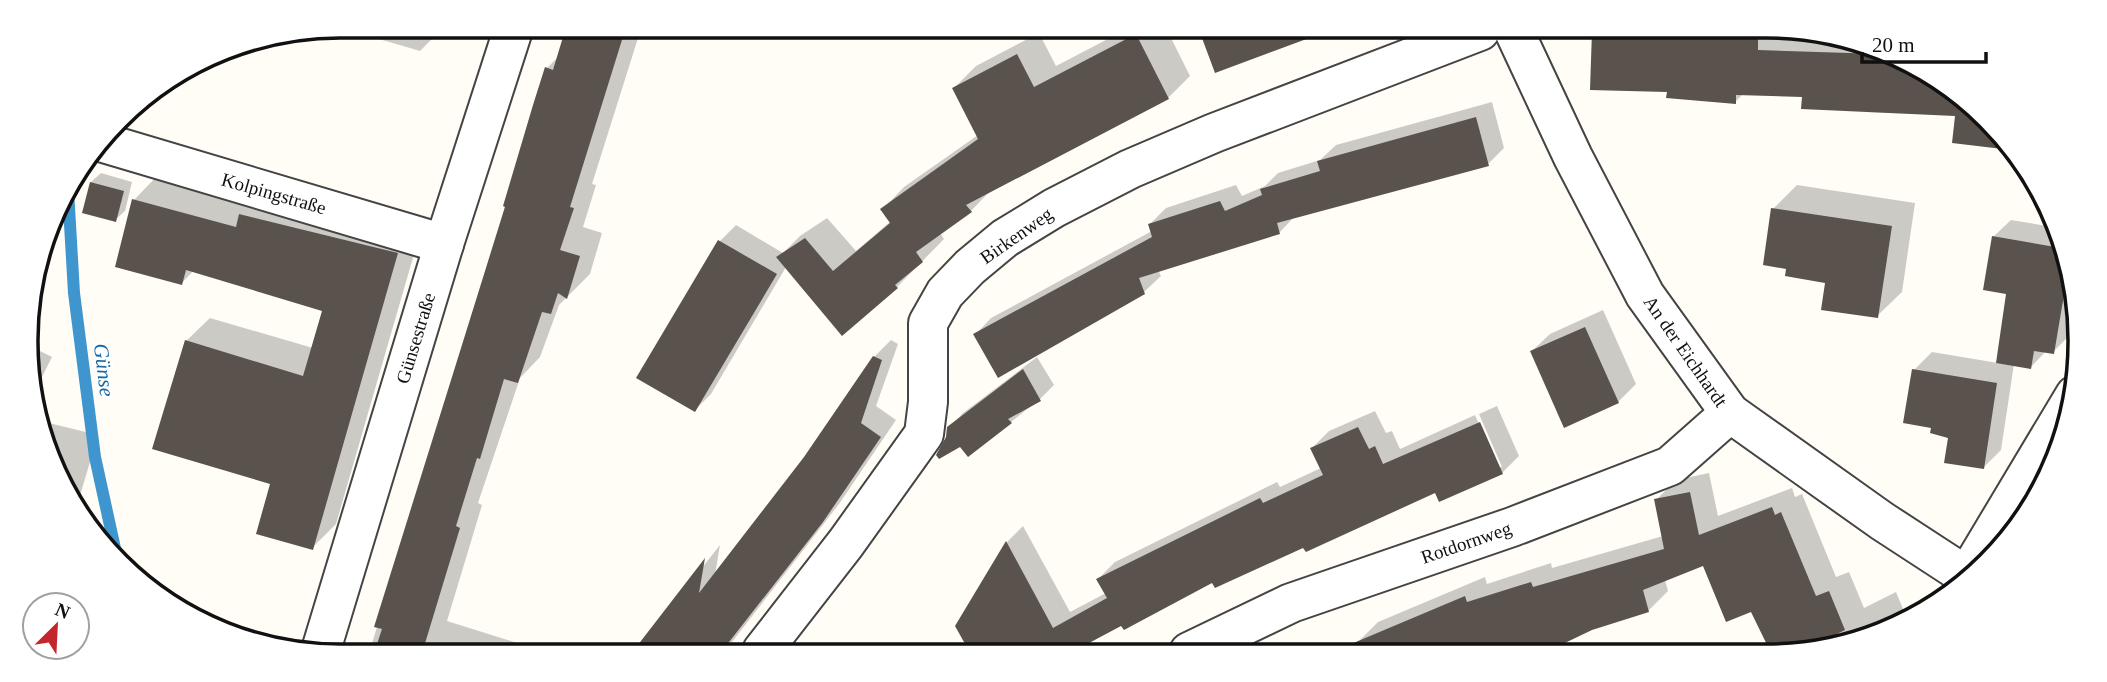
<svg xmlns="http://www.w3.org/2000/svg" width="2107" height="682" font-family="Georgia,serif">
<style>
.shadow{fill:#0003}
.lines{fill:none;stroke-linecap:round;stroke-linejoin:round}
.stream{stroke:#3f96cf;stroke-width:12}
.building{fill:#5a524d}
.minor-casing{stroke:#444;stroke-width:42}
.minor{stroke:#fff;stroke-width:38}
.labels{text-anchor:middle;stroke-width:7;stroke-linejoin:round;paint-order:stroke}
.street-label{font-size:19px;fill:#111;stroke:#fff}
.water-label{font-size:21px;font-style:italic;fill:#1768a6;stroke:#fff}
.rim{fill:none;stroke:#111;stroke-width:3.5}
</style>
<rect width="100%" height="100%" fill="#fffdf5"/>
<g class="shadow">
<path d="M383,26L444,27L420,51L379,39Z"/>
<path d="M568,27L659,28L649,38L639,35L592,184L596,185L583,227L602,233L590,274L559,305L540,357L520,378L478,503L482,505L447,621L527,646L525,650H370L547,68L559,56Z"/>
<path d="M1127,29L1167,30L1190,76L1168,98L992,189L971,211L940,233L944,239L897,287L786,267L711,394L695,410L639,377L720,241L736,225L783,253L800,236L827,218L856,251L891,221L883,209L904,187L978,135L954,88L976,66L1039,33L1056,66Z"/>
<path d="M1594,32L1767,39V36L1664,32L1836,36L1941,80L2010,148L1954,142L1957,114L1866,112V108L1804,95L1744,93L1735,102L1668,91Z"/>
<path d="M1492,102L1504,148L1488,164L1295,216L1280,232L1158,270L1161,276L1144,292L975,335L991,318L1152,231L1150,224L1166,208L1236,185L1242,196L1265,186L1278,173L1320,160L1336,145Z"/>
<path d="M101,173L132,182L125,211L115,220L91,182Z"/>
<path d="M157,176L421,230L336,524L312,548L186,341L210,318L313,348L324,310L194,270L182,283L134,200Z"/>
<path d="M1797,185L1915,203L1902,292L1877,316L1827,282L1788,267L1773,209Z"/>
<path d="M2011,220L2053,227L2075,280V308L2070,335L2053,352L2046,351L2031,367L2014,364L2001,450L1983,468L1950,437L1933,427L1914,370L1932,352L1998,363L2008,292L1993,237Z"/>
<path d="M1603,310L1636,384L1618,402L1532,351L1550,334Z"/>
<path d="M891,340L898,344L876,406L896,420L839,504L725,651L637,650L720,545L715,575L805,459L874,357Z"/>
<path d="M32,347L52,357L35,391Z"/>
<path d="M1037,357L1054,385L1040,399L1011,422L961,445L947,438L949,428L963,413Z"/>
<path d="M1497,406L1519,456L1502,473L1436,491L1213,580L1070,651H970L957,626L1007,542L1023,526L1070,612L1106,593L1098,579L1115,562L1277,482L1280,487L1321,468L1312,448L1329,431L1375,411L1386,433L1392,431L1400,449L1475,415L1498,467H1502L1479,414Z"/>
<path d="M49,423L98,435L76,509L41,431Z"/>
<path d="M1709,473L1718,516L1792,488L1795,497L1802,494L1836,577L1849,572L1864,608L1896,592L1908,621L1826,647L1822,639L1772,653L1752,610L1704,564L1665,580L1668,591L1648,611L1591,628L1567,640L1555,652H1359L1358,642L1378,622L1485,577L1487,584L1551,563L1552,568L1663,536L1656,500L1676,480Z"/>
<path d="M1324,644L1327,652H1312Z"/>
</g>
<g class="lines">
<path class="stream" d="M68,190L74,293L95,457L116,553"/>
</g>
<g class="building">
<path d="M566,27H626L570,207L574,208L560,250L580,256L567,299L558,293L551,314L542,312L518,383L504,379L480,459L477,458L456,526L460,528L423,650H375L382,629L374,627L505,207L503,206L533,105L545,67L553,70Z"/>
<path d="M1199,30H1320V34L1215,73Z"/>
<path d="M1592,31L1758,37V50L1881,54L1941,80L2011,150L1952,143L1955,116L1801,109L1802,97L1736,95V104L1666,98L1667,92L1590,90Z"/>
<path d="M1136,34L1169,99L966,205L972,212L916,252L923,262L895,285L898,288L842,336L776,257L805,238L833,271L890,223L880,209L978,139L952,88L1017,54L1034,87Z"/>
<path d="M1476,117L1489,166L1277,223L1280,234L1139,278L1145,294L998,378L973,334L1152,237L1148,224L1220,201L1225,211L1262,195L1260,189L1320,171L1317,161Z"/>
<path d="M90,182L124,191L116,222L82,213Z"/>
<path d="M132,199L236,227L239,214L398,253L313,550L256,534L270,484L152,449L185,340L303,376L322,311L186,270L182,285L115,267Z"/>
<path d="M1771,208L1892,226L1878,318L1821,310L1825,283L1785,276L1786,269L1763,265Z"/>
<path d="M1992,236L2061,248L2069,265L2054,354L2034,351L2031,369L1996,363L2006,294L1983,290Z"/>
<path d="M718,240L777,274L695,412L636,378Z"/>
<path d="M1585,327L1619,403L1564,428L1530,351Z"/>
<path d="M873,356L882,360L861,423L881,437L823,522L722,651L634,650L705,558L699,593L804,457Z"/>
<path d="M1023,369L1041,401L1008,419L1012,423L968,457L960,447L939,459L936,455L946,437L947,427Z"/>
<path d="M1912,369L1997,383L1984,469L1944,463L1948,438L1930,433L1931,428L1903,423Z"/>
<path d="M1480,422L1503,474L1439,502L1435,493L1306,552L1303,548L1215,588L1212,583L1124,630L1121,626L1074,651H969L955,626L1006,541L1053,628L1107,598L1096,579L1260,498L1263,503L1323,475L1310,448L1358,427L1369,449L1375,446L1383,464Z"/>
<path d="M1690,492L1699,535L1772,507L1775,515L1781,512L1816,596L1829,591L1845,630L1798,653H1771L1751,612L1726,622L1703,566L1643,590L1649,612L1592,630L1546,652H1332L1465,596L1467,602L1531,582L1533,587L1664,549L1654,499Z"/>
</g>
<g class="lines">
<g class="minor-casing">
<g id="minor">
<path d="M1514,31L1573,157L1645,295L1730,413L1882,521L1971,579"/>
<path d="M104,143L444,244"/>
<path d="M1966,577L2075,395"/>
<path d="M321,650L444,244L514,27"/>
<path d="M762,651L846,543L924,434L928,402V323L945,293L970,267L1005,238L1054,208L1130,169L1214,133L1480,31"/>
<path d="M1189,652L1291,603L1512,527L1670,466L1730,413"/>
</g>
</g>
<use href="#minor" class="minor"/>
</g>
<g class="labels">
<g class="street-label">
<text transform="translate(274 193) rotate(16)" y="7">Kolpingstraße</text>
<text transform="translate(1016 235) rotate(-35)" y="7">Birkenweg</text>
<text transform="translate(415 338) rotate(-73)" y="7">Günsestraße</text>
<text transform="translate(1686 351) rotate(55)" y="7">An der Eichhardt</text>
<text transform="translate(1466 542) rotate(-19)" y="7">Rotdornweg</text>
</g>
<g class="water-label">
<text transform="translate(104 370) rotate(83)" y="7">Günse</text>
</g>
</g>
<path d="M0 0H2107V682H0ZM340 38H1766A302 302 0 0 1 2068 340V342A302 302 0 0 1 1766 644H340A302 302 0 0 1 38 342V340A302 302 0 0 1 340 38Z" fill="#fff" fill-rule="evenodd"/>
<path class="rim" d="M340 38H1766A302 302 0 0 1 2068 340V342A302 302 0 0 1 1766 644H340A302 302 0 0 1 38 342V340A302 302 0 0 1 340 38Z"/>
<g transform="translate(56 626) rotate(24)"><circle r="33" fill="#ffffff" stroke="#a0a0a0" stroke-width="2"/>
<path d="M0-5L12 26L0 18L-12 26Z" fill="#c4262e"/>
<text y="-10" font-size="19" font-weight="bold" text-anchor="middle" fill="#111111">N</text>
</g>
<path d="M1862 52v10h124v-10" fill="none" stroke="#111111" stroke-width="3.5"/>
<text x="1872" y="52" font-size="21" fill="#111111" stroke="#ffffff" stroke-width="5" paint-order="stroke">20 m</text>
</svg>
